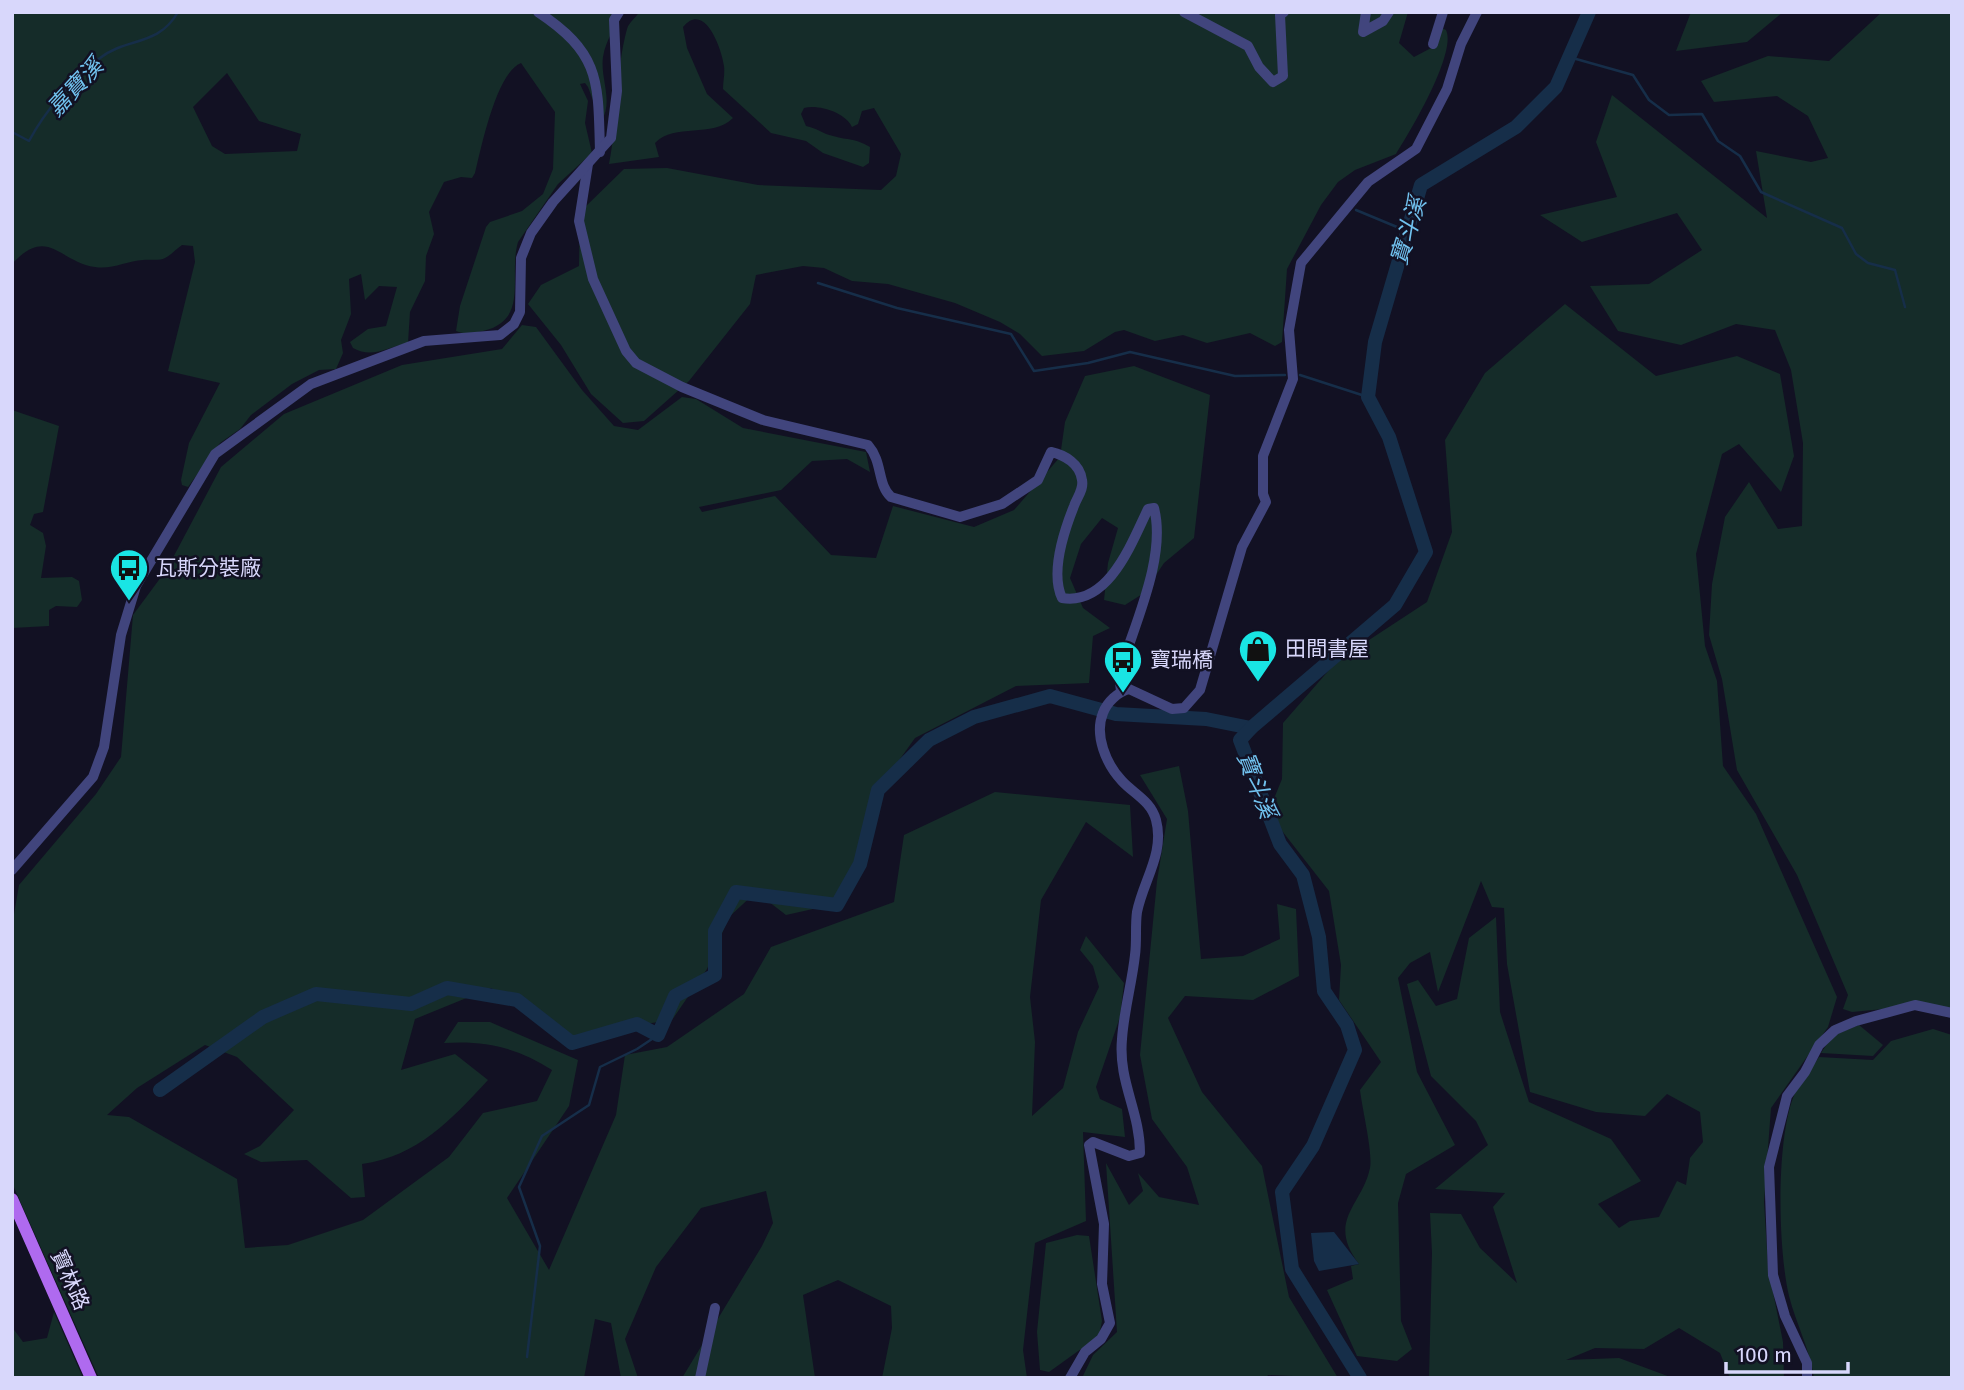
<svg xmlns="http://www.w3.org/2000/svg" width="1964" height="1390" font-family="'Fira Sans','Noto Sans TC',sans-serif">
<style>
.green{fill:#152c29;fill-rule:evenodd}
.water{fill:#162e49}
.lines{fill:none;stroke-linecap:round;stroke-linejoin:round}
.stream{stroke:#162e49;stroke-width:2.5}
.river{stroke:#162e49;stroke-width:14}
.minor{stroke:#41457d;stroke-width:10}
.major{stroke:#af6aef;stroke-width:12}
.labels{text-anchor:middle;stroke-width:5;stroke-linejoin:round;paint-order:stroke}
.poi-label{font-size:21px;fill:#d8d7fb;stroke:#121123;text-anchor:start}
.street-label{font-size:21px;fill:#d8d7fb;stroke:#121123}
.water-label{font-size:23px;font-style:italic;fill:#71c2ef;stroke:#121123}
</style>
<rect width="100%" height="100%" fill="#121123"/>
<g class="green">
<path d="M12,12H624C615,28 606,39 603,57C600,79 614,101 601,122L588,87L585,83L580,84L588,101L585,123L592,153L558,184L518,242C508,276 530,320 483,331C474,333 465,335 456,331L460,306L486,227L490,222L522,211L543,194L553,169L555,112L521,63C496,73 481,149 475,173L472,178L461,177L444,182L429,212L434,234L426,256L425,281L410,312L408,343C388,347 372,359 353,348L350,342L368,329L386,326L397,287L379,286L365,300L361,274L349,279L351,314L341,340L343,353L336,369L319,370L292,384L251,415L240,429L220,443L188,487L182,485L181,480L189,443L220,383L168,371L195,262L193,246L182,245C176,249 171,255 165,258C160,261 149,259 143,260C127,261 111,270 95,267C59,262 48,225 12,264ZM227,73L259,121L301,134L297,151L225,154L212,146L193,107Z"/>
<path d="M639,12H1408L1399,43L1414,57L1433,47L1440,27L1446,30C1457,53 1410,132 1396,154L1355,170L1338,182L1321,205L1287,269L1282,342L1275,346L1250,333L1207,343L1183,335L1155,341L1124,330L1115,332L1084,351L1042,356L1020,334L1000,322L955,303L888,284L852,281L824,268L803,266L756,275L750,304L689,381L644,421L623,423L591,394L561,345L528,304L541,285L579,266L580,212L624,169L667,168L758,185L881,190L896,176L901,154L874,108L862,111L858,124L852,127C846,113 819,104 804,108L801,114L806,126C817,128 823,134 833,136C850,141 852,137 870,147L869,163L863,167L823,153L806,141L771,133L723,89C723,82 725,73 724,66C722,50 705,0 683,27L687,48L707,94L733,118C712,139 675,122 655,143L659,157L609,164C618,120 615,73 627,29C629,22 635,19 639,12Z"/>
<path d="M1691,12H1783L1747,42L1676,51Z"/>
<path d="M1882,12H1952V1013L1915,1006L1852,1012L1843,1009L1848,995L1797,875L1737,770L1722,679L1709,635L1712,584L1725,517L1749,482L1778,529L1802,526L1803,443L1791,370L1775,330L1736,324L1681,345L1618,331L1590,286L1649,284L1702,250L1677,213L1582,242L1540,215L1617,197L1596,142L1612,95L1767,218L1756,151L1811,162L1828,158L1808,116L1777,96L1714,102L1701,81L1768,56L1829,61Z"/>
<path d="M1565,304L1656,376L1737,356L1780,374L1794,456L1781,492L1739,444L1722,454L1696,554L1705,646L1717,681L1723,766L1756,814L1837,997L1828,1027L1771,1108L1764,1202L1768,1267L1783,1342L1784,1378H1730L1720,1353L1679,1328L1644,1349L1595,1348L1566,1360L1619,1358L1673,1378H1429L1432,1253L1430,1213L1461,1214L1480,1248L1517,1283L1493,1207L1505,1193L1435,1189L1488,1145L1476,1121L1431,1076L1407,984L1418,980L1436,1006L1457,999L1469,938L1496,917L1500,1012L1529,1102L1611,1139L1641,1181L1598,1204L1619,1228L1630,1221L1659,1217L1677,1181L1686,1185L1690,1158L1703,1142L1700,1112L1667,1094L1645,1116L1596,1112L1530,1092L1507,964L1504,908L1492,907L1481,881L1438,992L1430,952L1410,963L1398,978L1417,1072L1455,1145L1406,1174L1398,1203L1401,1321L1412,1349L1397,1361L1357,1356L1327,1290L1353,1279L1351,1266L1359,1264C1326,1220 1362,1206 1370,1168C1373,1153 1362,1108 1360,1090L1381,1062L1339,1000L1341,965L1329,891L1268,813L1282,779L1283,723L1337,661L1427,602L1452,532L1445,440L1485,373Z"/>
<path d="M522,325L536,327L582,390L614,426L638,430L682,397L696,399L743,428L866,452L870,472L847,459L812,461L781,490L699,507L702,512L775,496L831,555L876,558L893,506L974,527L1014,510L1060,457L1065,422L1085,376L1134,366L1210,395L1194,538L1164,563L1144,593L1125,605L1104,600L1108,563L1118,528L1102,518L1081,544L1070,578L1083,608L1110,628L1093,636L1089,683L1016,686L915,738L880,787L863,845L840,903L786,915L756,892L729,917L707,969L672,1020L638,1025L586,1043L491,988L415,1019L401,1070L455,1054L488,1080C451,1120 418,1156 362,1164L365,1197L351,1198L307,1160L261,1162L244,1154L260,1146L294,1110L237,1057L205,1045L137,1088L107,1115L129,1117L237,1179L245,1248L288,1245L363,1220L449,1157L483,1113L537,1101L552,1070C518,1048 485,1040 444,1043L458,1022H490L578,1060L569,1106L507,1198L549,1270L616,1115L625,1055L667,1047L744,994L771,947L894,902L904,835L995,792L1130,805L1133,857L1086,822L1041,900L1030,997L1035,1042L1032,1116L1063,1088L1078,1032L1099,987L1093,966L1080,950L1086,936L1124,983L1120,1017L1096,1087L1100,1099L1122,1109L1125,1137L1083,1132L1086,1221L1035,1243L1023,1350L1027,1378H882L892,1328L891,1306L838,1280L803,1295L815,1378H682L762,1246L773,1223L766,1191L701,1208L656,1267L625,1339L638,1378H621L611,1323L595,1319L584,1378H99L12,1183V926L19,885L96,794L121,757L133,615L167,569L221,467L284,414L402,365L502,349Z"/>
<path d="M12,410L59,426L43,512L34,514L30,525L43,533L46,546L41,578L72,577L79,581L82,600L77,607L56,606L49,610V626L12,628Z"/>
<path d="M1179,766L1188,811L1201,959L1243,956L1280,939L1277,904L1296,909L1299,976L1253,1000L1185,996L1168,1018L1202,1092L1262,1166L1289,1297L1338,1378L1268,1375L1266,1378H1082L1093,1355L1117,1332L1106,1163L1129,1205L1143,1191L1138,1173L1159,1197L1199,1205L1187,1167L1152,1119L1140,1055L1157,881L1167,819L1140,775Z"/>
<path d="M1859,1025L1883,1045L1873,1056L1821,1053L1832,1036Z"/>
<path d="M1933,1029L1952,1035V1378H1814C1810,1349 1796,1324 1789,1296C1778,1249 1776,1143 1793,1098C1798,1084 1810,1070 1819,1057L1873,1060L1891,1041Z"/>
<path d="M1077,1235L1089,1236L1102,1321L1099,1336L1049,1372L1040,1370L1037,1332L1046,1243Z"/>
<path d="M54,1312L83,1378H12V1327L23,1342L47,1338Z"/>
</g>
<path class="water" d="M1334,1232L1359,1264L1319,1271L1314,1261L1311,1233Z"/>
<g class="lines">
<g class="stream">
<path d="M1569,57L1633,75L1649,100L1669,115L1702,114L1718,141L1740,156L1761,192L1842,228L1856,254L1868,263L1895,270L1905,307"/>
<path d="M12,132L29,141C45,111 73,78 100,58C127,37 158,47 178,12"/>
<path d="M1356,210L1409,232"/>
<path d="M818,283L897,308L1011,334L1034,371L1088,363L1130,352L1235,376L1285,375"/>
<path d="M1300,375L1368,397"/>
<path d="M527,1357L540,1246L519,1187L542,1136L589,1105L600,1067L637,1049L658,1035"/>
</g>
<g class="river">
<path d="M160,1090L263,1017L316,994L411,1004L447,988L517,1000L572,1043L637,1024L658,1035L675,996L715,975V931L736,892L837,905L860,864L878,790L929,740L974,717L1050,696L1116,714L1206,719L1251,728"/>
<path d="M1360,1378L1292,1269L1282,1192L1313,1146L1355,1050L1347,1025L1324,991L1319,937L1303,875L1280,844L1240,740L1251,728L1395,605L1426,552L1389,437L1368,397L1375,342L1421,185L1516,127L1556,87L1589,12"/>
</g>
<g class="minor">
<path d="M538,12C601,54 598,81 600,152"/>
<path d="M1184,12L1248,46L1259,67L1273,82L1283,76L1280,15L1284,12"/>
<path d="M1366,12L1363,32L1383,21L1389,12"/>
<path d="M1433,44L1443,12"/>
<path d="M588,164L579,221L593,279L626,351L636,363L682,387L763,420L868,445C883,462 877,484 891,497L960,517L1002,504L1038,480L1051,452C1065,455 1080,464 1082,480C1084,490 1077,497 1074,506C1064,531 1050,572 1062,598C1109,606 1132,542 1148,509L1154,508C1167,558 1133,627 1119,675L1121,691"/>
<path d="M12,870L93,777L104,747L121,635L136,586L215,454L311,384L424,341L500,335L514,324L520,312L521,258L531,233L553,202L611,138L617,91L614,20L619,12"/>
<path d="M700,1378L715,1308"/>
<path d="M1070,1378L1085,1352L1101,1339L1110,1323L1102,1284L1104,1224L1089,1145L1093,1142L1129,1156L1140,1153C1140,1111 1118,1082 1122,1039C1124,1010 1132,983 1135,955C1137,941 1135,926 1137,912C1143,881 1165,853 1156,820C1151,801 1134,794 1122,781C1106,764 1094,735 1103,713C1107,702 1118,692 1129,689L1172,709L1184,708L1200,690L1242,547L1266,502L1263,494V456L1293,379L1289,330L1301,263L1368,182L1416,149L1447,89L1461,44L1477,12"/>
<path d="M1807,1378V1363L1785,1316L1773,1275L1769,1167L1787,1096L1805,1072L1819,1045L1835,1030L1856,1021L1915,1005L1952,1013"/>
</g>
<path class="major" d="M12,1199L91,1378"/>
</g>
<defs>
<g id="bus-pin" transform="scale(2.0125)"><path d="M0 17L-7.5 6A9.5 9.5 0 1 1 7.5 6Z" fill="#19e5e4" stroke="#121123"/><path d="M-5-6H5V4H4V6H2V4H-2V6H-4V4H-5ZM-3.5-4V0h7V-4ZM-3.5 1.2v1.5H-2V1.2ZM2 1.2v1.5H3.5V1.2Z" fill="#111"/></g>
<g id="shop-pin" transform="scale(2.0125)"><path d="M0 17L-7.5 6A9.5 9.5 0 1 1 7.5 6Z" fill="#19e5e4" stroke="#121123"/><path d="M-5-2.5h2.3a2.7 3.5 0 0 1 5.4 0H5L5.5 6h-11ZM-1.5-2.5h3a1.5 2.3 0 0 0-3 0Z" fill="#111"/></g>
</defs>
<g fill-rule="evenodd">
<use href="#bus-pin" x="129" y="568"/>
<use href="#shop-pin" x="1258" y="649"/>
<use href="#bus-pin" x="1123" y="660"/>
</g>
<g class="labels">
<g class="poi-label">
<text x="156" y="575">瓦斯分裝廠</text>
<text x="1285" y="656">田間書屋</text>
<text x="1150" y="667">寶瑞橋</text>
</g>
<g class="street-label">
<text transform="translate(70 1280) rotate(66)" y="7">寶林路</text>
</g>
<g class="water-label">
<text transform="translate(75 87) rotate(-47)" y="8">嘉寶溪</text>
<text transform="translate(1408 231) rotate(-73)" y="8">寶斗溪</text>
<text transform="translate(1257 785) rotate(69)" y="8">寶斗溪</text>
</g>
</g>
<rect width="1964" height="1390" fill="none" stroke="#d8d7fb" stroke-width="28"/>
<path d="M1726 1362v10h122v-10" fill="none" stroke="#d8d7fb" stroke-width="3.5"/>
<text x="1736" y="1362" font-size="21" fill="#d8d7fb" stroke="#121123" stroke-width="5" paint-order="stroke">100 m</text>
</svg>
